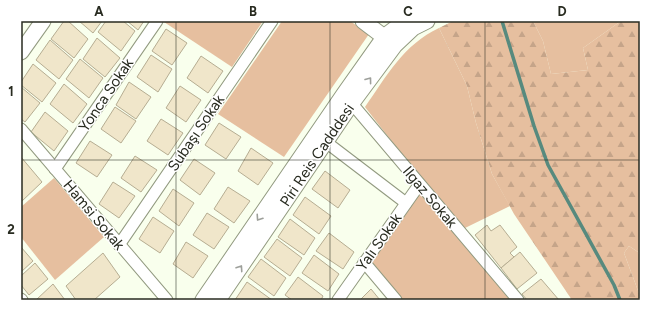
<svg xmlns="http://www.w3.org/2000/svg" width="661" height="321" font-family="Figtree,sans-serif">
<style>
.green{fill:#e6bf9f}
.forest{fill:url(#forest-firs)}
.lines{fill:none;stroke-linecap:round;stroke-linejoin:round}
.stream{stroke:#578a7e;stroke-width:3.5}
.building{fill:#f0e6ca;stroke:#b6ad92}
.street-casing{stroke:#929a80;stroke-width:13}
.secondary-casing{stroke:#929a80;stroke-width:17}
.street{stroke:#fff;stroke-width:11}
.secondary{stroke:#fff;stroke-width:15}
.oneway{stroke:#9ea09b}
.grid{fill:none;stroke:#282b20;stroke-width:1;stroke-opacity:0.55}
.labels{text-anchor:middle;stroke-width:3;stroke-linejoin:round;paint-order:stroke}
.street-label{font-size:15px;fill:#282b20;stroke:#fff}
.neatline{fill:none;stroke:#282b20;stroke-width:1.5}
.grid-label{font-size:13px;text-anchor:middle;font-weight:bold;fill:#282b20}
</style>
<defs>
<pattern id="forest-firs" width="22" height="20" patternUnits="userSpaceOnUse"><rect width="22" height="20" fill="#e6bf9f"/><path d="M5 1l3.5 6h-7zM16 11l3.5 6h-7z" fill="#c5a489"/></pattern>
</defs>
<rect width="100%" height="100%" fill="#f9ffed"/>
<g class="green">
<path d="M165,21H263L232,67L164,22Z"/>
<path d="M282,21H350L369,34L284,157L218,114Z"/>
<path d="M533,21H621L583,48L588,70L551,74L543,41Z"/>
<path d="M439,28L467,86L476,123L492,174L510,206L465,228L407,161L365,107C386,77 404,44 439,28Z"/>
<path d="M54,178L104,237L55,280L21,237V207Z"/>
<path d="M419,185L518,300H396L364,262Z"/>
<path d="M629,246L638,252L640,256V296L624,253Z"/>
</g>
<path class="forest" d="M453,21H533L543,41L551,74L588,70L583,48L621,21H640V256L638,252L629,246L624,253L640,296V300H572L514,214L492,174L476,123L467,86L439,28Z"/>
<g class="lines">
<path class="stream" d="M502,21L534,126L548,165L614,285L620,300"/>
</g>
<g class="building">
<path d="M64,21H68L88,39L74,58L51,39Z"/>
<path d="M79,21H102L93,33Z"/>
<path d="M106,21H123L135,31L121,51L98,32Z"/>
<path d="M127,21H144L138,30Z"/>
<path d="M166,29L187,43L172,65L152,51Z"/>
<path d="M97,38L120,58L105,77L83,59Z"/>
<path d="M50,40L73,60L59,79L36,60Z"/>
<path d="M151,55L172,69L158,92L137,77Z"/>
<path d="M201,56L223,71L208,93L187,78Z"/>
<path d="M80,59L103,78L89,98L66,79Z"/>
<path d="M33,64L56,83L42,102L21,85V82Z"/>
<path d="M129,82L151,97L136,119L116,105Z"/>
<path d="M64,84L87,104L73,123L50,104Z"/>
<path d="M180,86L201,100L186,122L166,108Z"/>
<path d="M21,87L40,103L25,122L21,119Z"/>
<path d="M115,107L136,121L121,143L101,129Z"/>
<path d="M45,112L68,131L54,151L31,132Z"/>
<path d="M161,119L183,133L168,155L147,141Z"/>
<path d="M219,123L241,137L226,159L205,145Z"/>
<path d="M90,141L112,155L97,177L76,163Z"/>
<path d="M251,148L273,163L258,185L238,171Z"/>
<path d="M135,156L157,170L141,192L121,178Z"/>
<path d="M21,157L42,182L21,202Z"/>
<path d="M194,159L215,173L200,195L180,180Z"/>
<path d="M325,171L350,190L338,208L312,189Z"/>
<path d="M113,182L135,196L119,218L99,204Z"/>
<path d="M228,187L250,201L234,223L214,209Z"/>
<path d="M173,189L194,203L179,226L159,211Z"/>
<path d="M305,197L331,216L319,234L293,215Z"/>
<path d="M207,213L229,227L214,249L193,235Z"/>
<path d="M153,217L174,231L160,253L139,239Z"/>
<path d="M290,219L315,238L304,255L278,237Z"/>
<path d="M487,225L491,231L500,225L517,247L510,253L514,257L501,268L475,235Z"/>
<path d="M329,233L354,252L343,269L316,251Z"/>
<path d="M277,239L302,258L290,276L264,257Z"/>
<path d="M186,242L208,256L193,278L173,264Z"/>
<path d="M21,247L33,261L21,272Z"/>
<path d="M520,252L537,273L517,289L501,268Z"/>
<path d="M103,253L120,277L94,300H76L66,286Z"/>
<path d="M314,255L339,274L328,291L302,273Z"/>
<path d="M261,259L286,278L274,296L248,277Z"/>
<path d="M35,263L48,279L29,295L21,285V276Z"/>
<path d="M298,277L323,296L321,300H292L285,295Z"/>
<path d="M541,279L559,300H527L522,294Z"/>
<path d="M247,282L272,300H235Z"/>
<path d="M53,284L65,300H36Z"/>
<path d="M371,289L380,300H360Z"/>
</g>
<g class="lines">
<g class="street-casing">
<g id="street">
<path d="M348,99L518,300"/>
<path d="M21,129L167,300"/>
<path d="M326,142L406,203"/>
<path d="M55,169L157,21"/>
<path d="M119,245L272,21"/>
<path d="M364,262L396,300"/>
<path d="M21,299L22,300"/>
<path d="M338,300L419,185"/>
</g>
</g>
<g class="secondary-casing">
<g id="secondary">
<path d="M363,21L392,43"/>
<path d="M21,52L43,21"/>
<path d="M203,300L344,94L385,36L405,21"/>
<path d="M218,300L352,103L395,45L413,28L427,21"/>
</g>
</g>
<use href="#street" class="street"/>
<use href="#secondary" class="secondary"/>
</g>
<defs><path id="oneway-chevron" d="M-2-3.5L2.5 0L-2 3.5" fill="none" stroke-width="1.6" stroke-linecap="round" stroke-linejoin="round"/></defs>
<g class="oneway">
<use href="#oneway-chevron" transform="translate(369 80) rotate(-53)"/>
<use href="#oneway-chevron" transform="translate(259 218) rotate(124)"/>
<use href="#oneway-chevron" transform="translate(240 268) rotate(-56)"/>
</g>
<path class="grid" d="M176,21V300M330,21V300M485,21V300M21,160H640"/>
<g class="labels">
<g class="street-label">
<text transform="translate(106 95) rotate(-56)" y="5">Yonca Sokak</text>
<text transform="translate(196 133) rotate(-56)" y="5">Subaşı Sokak</text>
<text transform="translate(317 155) rotate(-56)" y="5">Piri Reis Cadddesi</text>
<text transform="translate(430 197) rotate(50)" y="5">Ilgaz Sokak</text>
<text transform="translate(94 215) rotate(50)" y="5">Hamsi Sokak</text>
<text transform="translate(379 242) rotate(-55)" y="5">Yalı Sokak</text>
</g>
</g>
<rect width="661" height="321" fill="none" stroke="#ffffff" stroke-width="44"/>
<rect x="22" y="22" width="617" height="277" class="neatline"/>
<g class="grid-label">
<text x="99" y="16">A</text>
<text x="253" y="16">B</text>
<text x="408" y="16">C</text>
<text x="562" y="16">D</text>
<text x="11" y="96">1</text>
<text x="11" y="234">2</text>
</g>
</svg>
